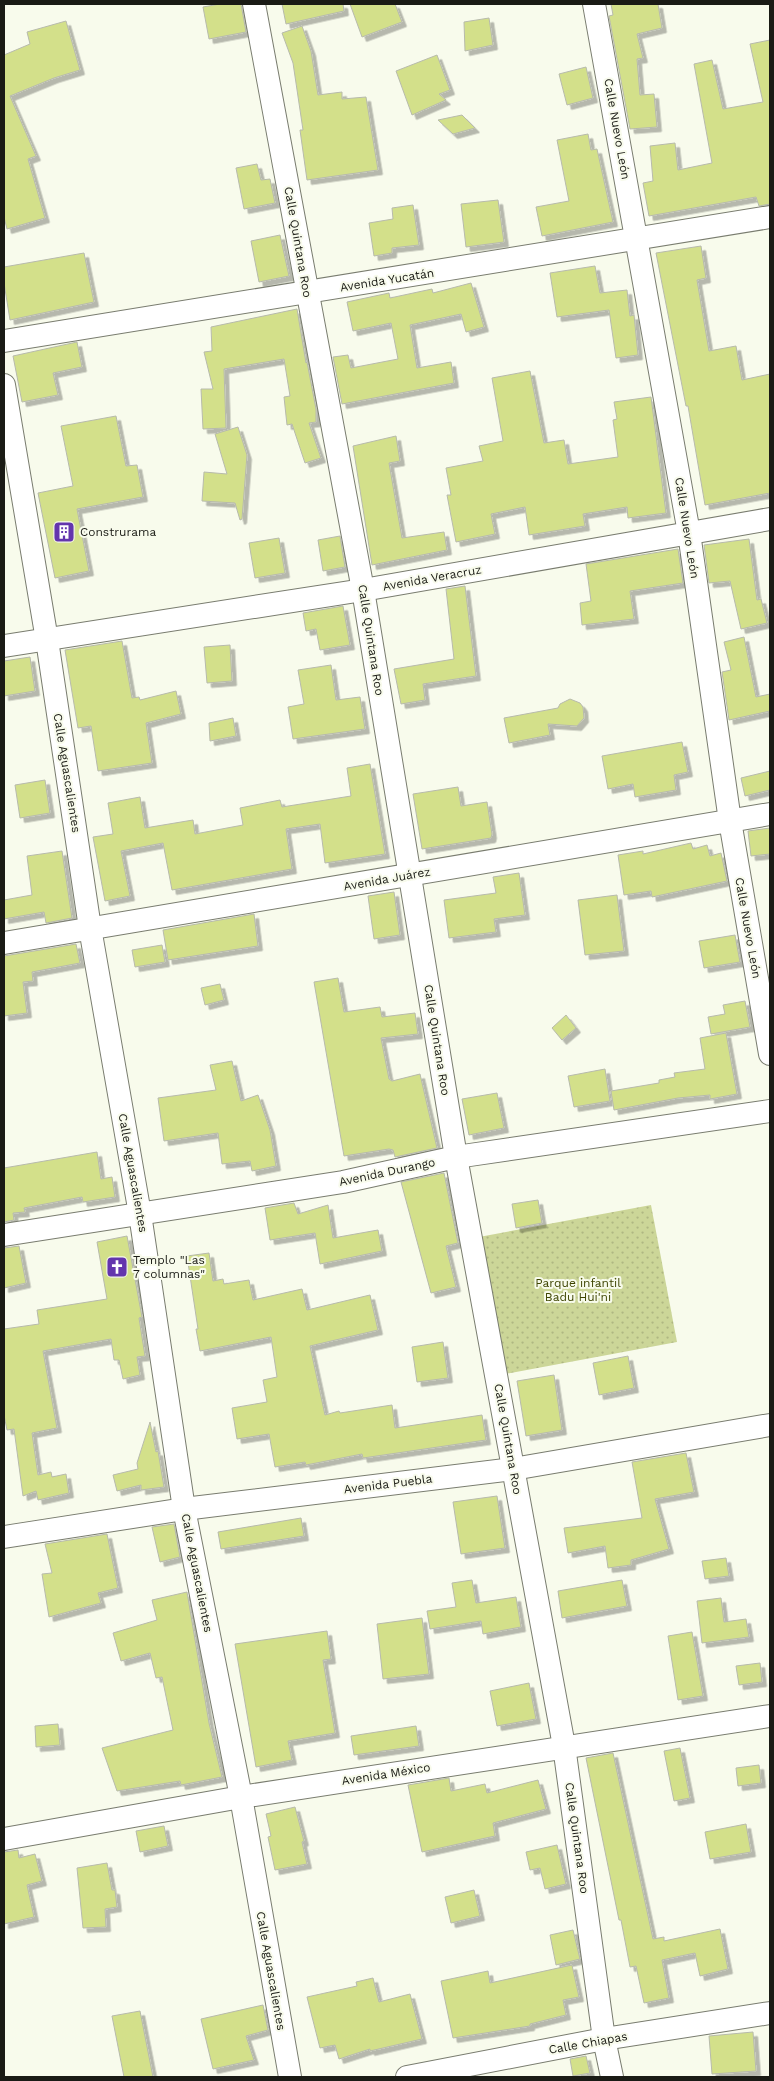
<svg xmlns="http://www.w3.org/2000/svg" width="774" height="2081" font-family="'Work Sans',sans-serif">
<style>
.grass{fill:url(#grass-dots)}
.building{fill:#d3e08a;stroke:#b7baac;filter:url(#shadow)}
.lines{fill:none;stroke-linecap:round;stroke-linejoin:round}
.minor-casing{stroke:#797c6f;stroke-width:24}
.minor{stroke:#fff;stroke-width:22}
.labels{text-anchor:middle;stroke-width:4;stroke-linejoin:round;paint-order:stroke}
.street-label{font-size:12px;fill:#1a1b15;stroke:#f8fbec}
.poi-label{font-size:12px;fill:#1a1b15;stroke:#f8fbec;text-anchor:start}
.park-label{font-size:12px;fill:#3d4400;stroke:#f8fbec}
</style>
<defs>
<pattern id="grass-dots" width="8" height="8" patternUnits="userSpaceOnUse" patternTransform="scale(1.25)"><rect width="8" height="8" fill="#ccd698"/><path d="M2 2h.1M6 6h.1" fill="none" stroke="#afb782" stroke-width="1.8" stroke-linecap="round"/></pattern>
<filter id="shadow"><feDropShadow dx="4.5" dy="4.5" stdDeviation="0" flood-color="#0004"/></filter>
</defs>
<rect width="100%" height="100%" fill="#f8fbec"/>
<path class="grass" d="M651,1205L677,1342L505,1374L479,1237Z"/>
<g class="building">
<path d="M220,4H241L246,32L209,39L203,7Z"/>
<path d="M282,4H343L344,11L286,24Z"/>
<path d="M350,4H395L402,22L362,37Z"/>
<path d="M611,4H658L662,28L637,34L643,58L637,59L640,95L654,94L657,127L630,129L609,16L613,15Z"/>
<path d="M489,18L493,45L465,51L464,22Z"/>
<path d="M66,21L80,70L54,78L10,96L36,156L28,159L45,218L7,229L4,217V55L30,44L27,32Z"/>
<path d="M302,26L311,51L318,95L342,92V99L366,97L378,170L307,180L300,130H303L293,63L282,33Z"/>
<path d="M770,40V204L759,206L756,197L649,216L643,183L653,181L650,146L675,143L678,170L712,163L694,64L712,60L723,109L763,102L750,44Z"/>
<path d="M437,55L450,90L439,94L446,100L412,115L396,71Z"/>
<path d="M586,67L593,98L567,105L559,74Z"/>
<path d="M462,115L475,128L453,134L438,120Z"/>
<path d="M588,134L591,150L597,149L613,222L542,236L536,207L569,201L557,140Z"/>
<path d="M257,164L261,180L270,179L275,203L244,209L236,168Z"/>
<path d="M498,200L504,242L466,247L461,204Z"/>
<path d="M413,205L419,245L392,248V253L374,256L369,223L393,219L392,208Z"/>
<path d="M280,235L289,276L259,282L251,241Z"/>
<path d="M701,246L706,278L697,280L709,351L736,346L742,380L770,374V493L705,505L688,406H686L656,253Z"/>
<path d="M84,253L94,302L10,320L4,283V267Z"/>
<path d="M595,266L600,293L627,290L630,316L634,315L638,355L616,358L609,310L557,317L550,273Z"/>
<path d="M471,283L484,327L466,332L461,314L410,325L417,368L451,362L454,383L342,404L333,357L348,355L351,368L398,359L391,323L353,331L347,302L389,293L390,298L432,289L433,293Z"/>
<path d="M297,309L306,363L307,362L316,409V422L309,423L321,458L305,463L292,424L287,425L284,397L290,396L284,359L224,369L226,428L203,429L201,389H213L204,352L212,351L211,327Z"/>
<path d="M77,342L82,367L53,373L58,395L22,402L13,356Z"/>
<path d="M530,371L544,443L564,440L568,464L618,457L613,420L617,419L614,402L651,397L666,513L628,518L627,507L583,514L585,526L529,535L525,507L491,514L495,534L456,542L447,495H451L446,468L483,461L479,446L503,441L492,378Z"/>
<path d="M116,416L126,466L137,465L143,497L77,509L89,571L55,578L38,493L73,486L61,426Z"/>
<path d="M238,427L247,455L242,519L240,520L235,503L202,501L204,472L227,474L215,434Z"/>
<path d="M396,436L400,461L389,463L402,538L444,532L447,550L372,565L353,446Z"/>
<path d="M340,536L345,567L323,571L318,540Z"/>
<path d="M279,538L285,573L255,578L249,543Z"/>
<path d="M749,539L757,600L761,599L767,623L741,629L730,581L709,583L704,545Z"/>
<path d="M678,549L683,583L630,591L634,619L582,625L580,603L591,601L586,564Z"/>
<path d="M465,586L476,676L423,684L425,700L401,704L394,669L454,659L446,589Z"/>
<path d="M343,606L350,645L320,650L316,629L306,631L303,613Z"/>
<path d="M744,637L756,697L770,694V711L729,720L722,672L731,670L724,642Z"/>
<path d="M122,641L132,698L139,697L140,700L176,691L181,714L146,723L152,763L98,771L91,726L78,728L65,650Z"/>
<path d="M230,645L232,681L207,683L204,647Z"/>
<path d="M30,657L35,691L4,696V661Z"/>
<path d="M331,665L336,700L360,697L365,729L293,739L288,707L304,704L298,670Z"/>
<path d="M570,699L580,703L583,707L584,718L577,726L548,724L550,735L509,743L504,718L558,708L560,704Z"/>
<path d="M233,718L236,736L210,741L209,723Z"/>
<path d="M682,742L688,772L674,775L676,790L635,797L633,784L608,789L602,756Z"/>
<path d="M370,764L385,854L325,863L320,824L286,829L292,869L172,890L163,843L121,851L130,896L105,901L93,837L113,834L108,803L140,797L145,828L193,820L195,834L243,825L240,808L280,800L282,807L351,796L347,768Z"/>
<path d="M770,771V790L745,796L741,778Z"/>
<path d="M45,780L50,813L20,818L15,785Z"/>
<path d="M458,787L461,806L487,802L492,834L491,838L422,849L413,794Z"/>
<path d="M770,828V854L751,856L748,831Z"/>
<path d="M691,843L693,849L707,845L710,856L721,853L727,881L652,897L651,891L624,895L618,855L643,851V854Z"/>
<path d="M62,851L72,918L46,923L44,912L4,919V900L32,895L27,856Z"/>
<path d="M519,873L525,915L494,919L496,932L449,938L444,900L496,893L493,877Z"/>
<path d="M394,892L400,935L374,939L368,896Z"/>
<path d="M617,895L624,951L585,955L578,900Z"/>
<path d="M254,914L258,946L168,960L163,930Z"/>
<path d="M735,935L740,962L704,968L699,941Z"/>
<path d="M76,944L80,963L32,972L33,981L23,982L27,1013L4,1016V956Z"/>
<path d="M162,945L165,962L135,967L132,950Z"/>
<path d="M338,978L344,1012L380,1007L382,1017L415,1013L418,1034L381,1038L389,1079L392,1081L420,1074L437,1148L395,1157L393,1150L389,1149L344,1156L314,982Z"/>
<path d="M220,984L224,1000L205,1005L201,988Z"/>
<path d="M745,1001L750,1027L711,1034L708,1017L725,1014L723,1005Z"/>
<path d="M566,1015L576,1028L562,1040L552,1028Z"/>
<path d="M726,1033L737,1094L710,1099V1095L678,1098L614,1110L611,1091L659,1083V1080L675,1077L674,1073L705,1069L700,1038Z"/>
<path d="M232,1061L241,1101L258,1095L270,1130L276,1166L252,1171L250,1161L222,1164L218,1133L164,1141L158,1098L216,1090L210,1065Z"/>
<path d="M605,1069L610,1101L574,1107L568,1076Z"/>
<path d="M497,1093L504,1128L469,1135L462,1099Z"/>
<path d="M97,1152L101,1179L112,1177L115,1197L83,1202L82,1197L24,1208L25,1212L13,1213L14,1220L4,1222V1168Z"/>
<path d="M444,1173L458,1243L446,1246L456,1287L431,1293L401,1182Z"/>
<path d="M538,1200L542,1223L516,1228L512,1204Z"/>
<path d="M294,1203L298,1214L328,1205L333,1238L378,1230L382,1251L320,1264L315,1233L270,1240L265,1208Z"/>
<path d="M127,1236L142,1317L139,1318L145,1356L137,1357L140,1375L123,1379L119,1360H114L111,1339L43,1351L57,1428L32,1433L38,1475L51,1472L52,1477L66,1474L69,1493L38,1500L36,1491L23,1496L14,1429L7,1430L4,1415V1329L39,1324L37,1310L107,1299L97,1242Z"/>
<path d="M19,1246L26,1283L4,1288V1248Z"/>
<path d="M209,1253L213,1281L223,1279L224,1284L249,1280L253,1300L302,1289L307,1310L370,1295L378,1330L310,1346L325,1415L339,1411L340,1413L392,1405L395,1428L482,1415L486,1440L363,1458L362,1454L306,1465L305,1462L275,1467L269,1434L237,1439L232,1408L267,1402L263,1380L277,1377L271,1337L200,1351L196,1329H198L187,1256Z"/>
<path d="M443,1342L448,1378L417,1382L412,1347Z"/>
<path d="M628,1356L634,1388L599,1395L593,1363Z"/>
<path d="M554,1375L562,1430L526,1436L517,1381Z"/>
<path d="M150,1422L156,1452L158,1451L164,1487L141,1490V1485L117,1491L113,1475L138,1469L137,1463Z"/>
<path d="M686,1453L694,1492L655,1499L669,1549L631,1560V1565L608,1568L605,1546L568,1553L564,1528L642,1518L632,1462Z"/>
<path d="M497,1496L505,1548L461,1554L453,1502Z"/>
<path d="M301,1518L304,1536L221,1549L218,1532Z"/>
<path d="M174,1524L180,1557L160,1562L152,1527Z"/>
<path d="M107,1534L118,1588L98,1593L101,1603L49,1617L42,1574L52,1573L45,1544Z"/>
<path d="M726,1558L729,1576L705,1579L702,1561Z"/>
<path d="M472,1580L476,1603L516,1597L521,1627L483,1634L481,1621L430,1629L427,1611L456,1607L452,1583Z"/>
<path d="M622,1580L627,1606L562,1618L558,1591Z"/>
<path d="M187,1592L209,1723L222,1777L181,1785L180,1781L117,1791L102,1748L173,1730L162,1677L156,1678L150,1653L121,1661L113,1633L157,1620L152,1600Z"/>
<path d="M721,1598L724,1622L746,1619L749,1637L702,1643L697,1601Z"/>
<path d="M422,1618L429,1674L383,1679L377,1624Z"/>
<path d="M327,1631L331,1659L323,1660L335,1733L288,1741L292,1760L256,1767L235,1644Z"/>
<path d="M692,1632L703,1696L678,1700L668,1636Z"/>
<path d="M760,1663L762,1682L739,1685L736,1666Z"/>
<path d="M529,1683L536,1719L497,1726L490,1691Z"/>
<path d="M58,1724L60,1745L36,1747L35,1726Z"/>
<path d="M416,1726L419,1746L354,1755L351,1736Z"/>
<path d="M680,1748L690,1798L674,1801L664,1751Z"/>
<path d="M613,1753L653,1939L664,1937V1941L720,1929L728,1969L700,1976L695,1953L662,1960L669,1998L644,2003L636,1966L630,1967L621,1920H619L586,1758Z"/>
<path d="M759,1765L761,1783L738,1786L736,1768Z"/>
<path d="M449,1778L451,1791L485,1784L487,1793L538,1780L546,1809L493,1823L495,1836L422,1852L408,1785Z"/>
<path d="M295,1807L304,1841L302,1842L307,1864L275,1870L268,1837L271,1836L266,1814Z"/>
<path d="M746,1824L751,1852L710,1859L705,1832Z"/>
<path d="M164,1826L168,1846L140,1852L136,1831Z"/>
<path d="M557,1845L566,1884L545,1889L540,1868L530,1870L526,1852Z"/>
<path d="M18,1850L19,1858L35,1854L42,1881L27,1885L34,1917L4,1924V1852Z"/>
<path d="M107,1863L112,1890H115L117,1907L105,1909L106,1927L83,1928L77,1868Z"/>
<path d="M474,1890L480,1916L451,1923L445,1897Z"/>
<path d="M573,1930L580,1959L556,1965L550,1935Z"/>
<path d="M572,1965L579,1997L563,2000L566,2015L530,2024V2026L453,2038L441,1981L488,1971L490,1983Z"/>
<path d="M373,1978L379,2002L410,1994L422,2039L370,2051V2049L339,2059L335,2045L320,2048L307,1997L357,1986L356,1982Z"/>
<path d="M263,2005L268,2030L246,2036L254,2060L213,2069L201,2019Z"/>
<path d="M140,2011L153,2077H124L112,2016Z"/>
<path d="M753,2032L756,2071L712,2074L709,2036Z"/>
<path d="M586,2056L590,2073L573,2076L570,2059Z"/>
</g>
<g class="lines">
<g class="minor-casing">
<g id="minor">
<path d="M254,4L363,590L456,1157L564,1746L604,2039L612,2077"/>
<path d="M594,4L689,533L730,821L770,1054"/>
<path d="M4,341L770,217"/>
<path d="M4,385L47,640L90,928L140,1214L184,1509L241,1797L290,2077"/>
<path d="M4,646L363,590L770,519"/>
<path d="M4,943L770,814"/>
<path d="M4,1235L343,1182L456,1157L770,1111"/>
<path d="M4,1537L184,1509L513,1469L770,1425"/>
<path d="M4,1839L241,1797L770,1716"/>
<path d="M407,2077L604,2039L770,2013"/>
</g>
</g>
<use href="#minor" class="minor"/>
</g>
<defs>
<g id="building-square" transform="scale(1.125)"><rect x="-9" y="-9" width="18" height="18" rx="4" fill="#6335ad" stroke="#f8fbec"/><path d="M-4-6H4V6H1V3H-1V6H-4ZM-2.5-4.3h1.7v1.8h-1.7ZM.8-4.3h1.7v1.8H.8ZM-2.5-1h1.7V.8h-1.7ZM.8-1h1.7V.8H.8Z" fill="#fff"/></g>
<g id="church-square" transform="scale(1.125)"><rect x="-9" y="-9" width="18" height="18" rx="4" fill="#6335ad" stroke="#f8fbec"/><path d="M-1.2-6h2.4v3.5h3.3v2.4h-3.3V6h-2.4V-.1h-3.3v-2.4h3.3Z" fill="#fff"/></g>
</defs>
<g fill-rule="evenodd">
<use href="#building-square" x="64" y="532"/>
<use href="#church-square" x="117" y="1267"/>
</g>
<g class="labels">
<g class="street-label">
<text transform="translate(617 129) rotate(80)" y="4">Calle Nuevo León</text>
<text transform="translate(298 242) rotate(80)" y="4">Calle Quintana Roo</text>
<text transform="translate(387 280) rotate(-9)" y="4">Avenida Yucatán</text>
<text transform="translate(687 528) rotate(81)" y="4">Calle Nuevo León</text>
<text transform="translate(432 578) rotate(-10)" y="4">Avenida Veracruz</text>
<text transform="translate(371 640) rotate(81)" y="4">Calle Quintana Roo</text>
<text transform="translate(67 773) rotate(81)" y="4">Calle Aguascalientes</text>
<text transform="translate(387 879) rotate(-10)" y="4">Avenida Juárez</text>
<text transform="translate(748 928) rotate(80)" y="4">Calle Nuevo León</text>
<text transform="translate(437 1040) rotate(81)" y="4">Calle Quintana Roo</text>
<text transform="translate(387 1172) rotate(-12)" y="4">Avenida Durango</text>
<text transform="translate(133 1173) rotate(80)" y="4">Calle Aguascalientes</text>
<text transform="translate(508 1439) rotate(80)" y="4">Calle Quintana Roo</text>
<text transform="translate(388 1484) rotate(-7)" y="4">Avenida Puebla</text>
<text transform="translate(197 1573) rotate(79)" y="4">Calle Aguascalientes</text>
<text transform="translate(386 1774) rotate(-9)" y="4">Avenida México</text>
<text transform="translate(577 1838) rotate(82)" y="4">Calle Quintana Roo</text>
<text transform="translate(271 1971) rotate(80)" y="4">Calle Aguascalientes</text>
<text transform="translate(588 2043) rotate(-10)" y="4">Calle Chiapas</text>
</g>
<g class="poi-label">
<text x="80" y="536">Construrama</text>
<text x="133" y="1264">Templo "Las<tspan x="133" dy="14">7 columnas"</tspan></text>
</g>
<g class="park-label">
<text x="578" y="1287">Parque infantil<tspan x="578" dy="14">Badu Hui'ni</tspan></text>
</g>
</g>
<rect width="774" height="2081" fill="none" stroke="#1a1b15" stroke-width="10"/>
</svg>
